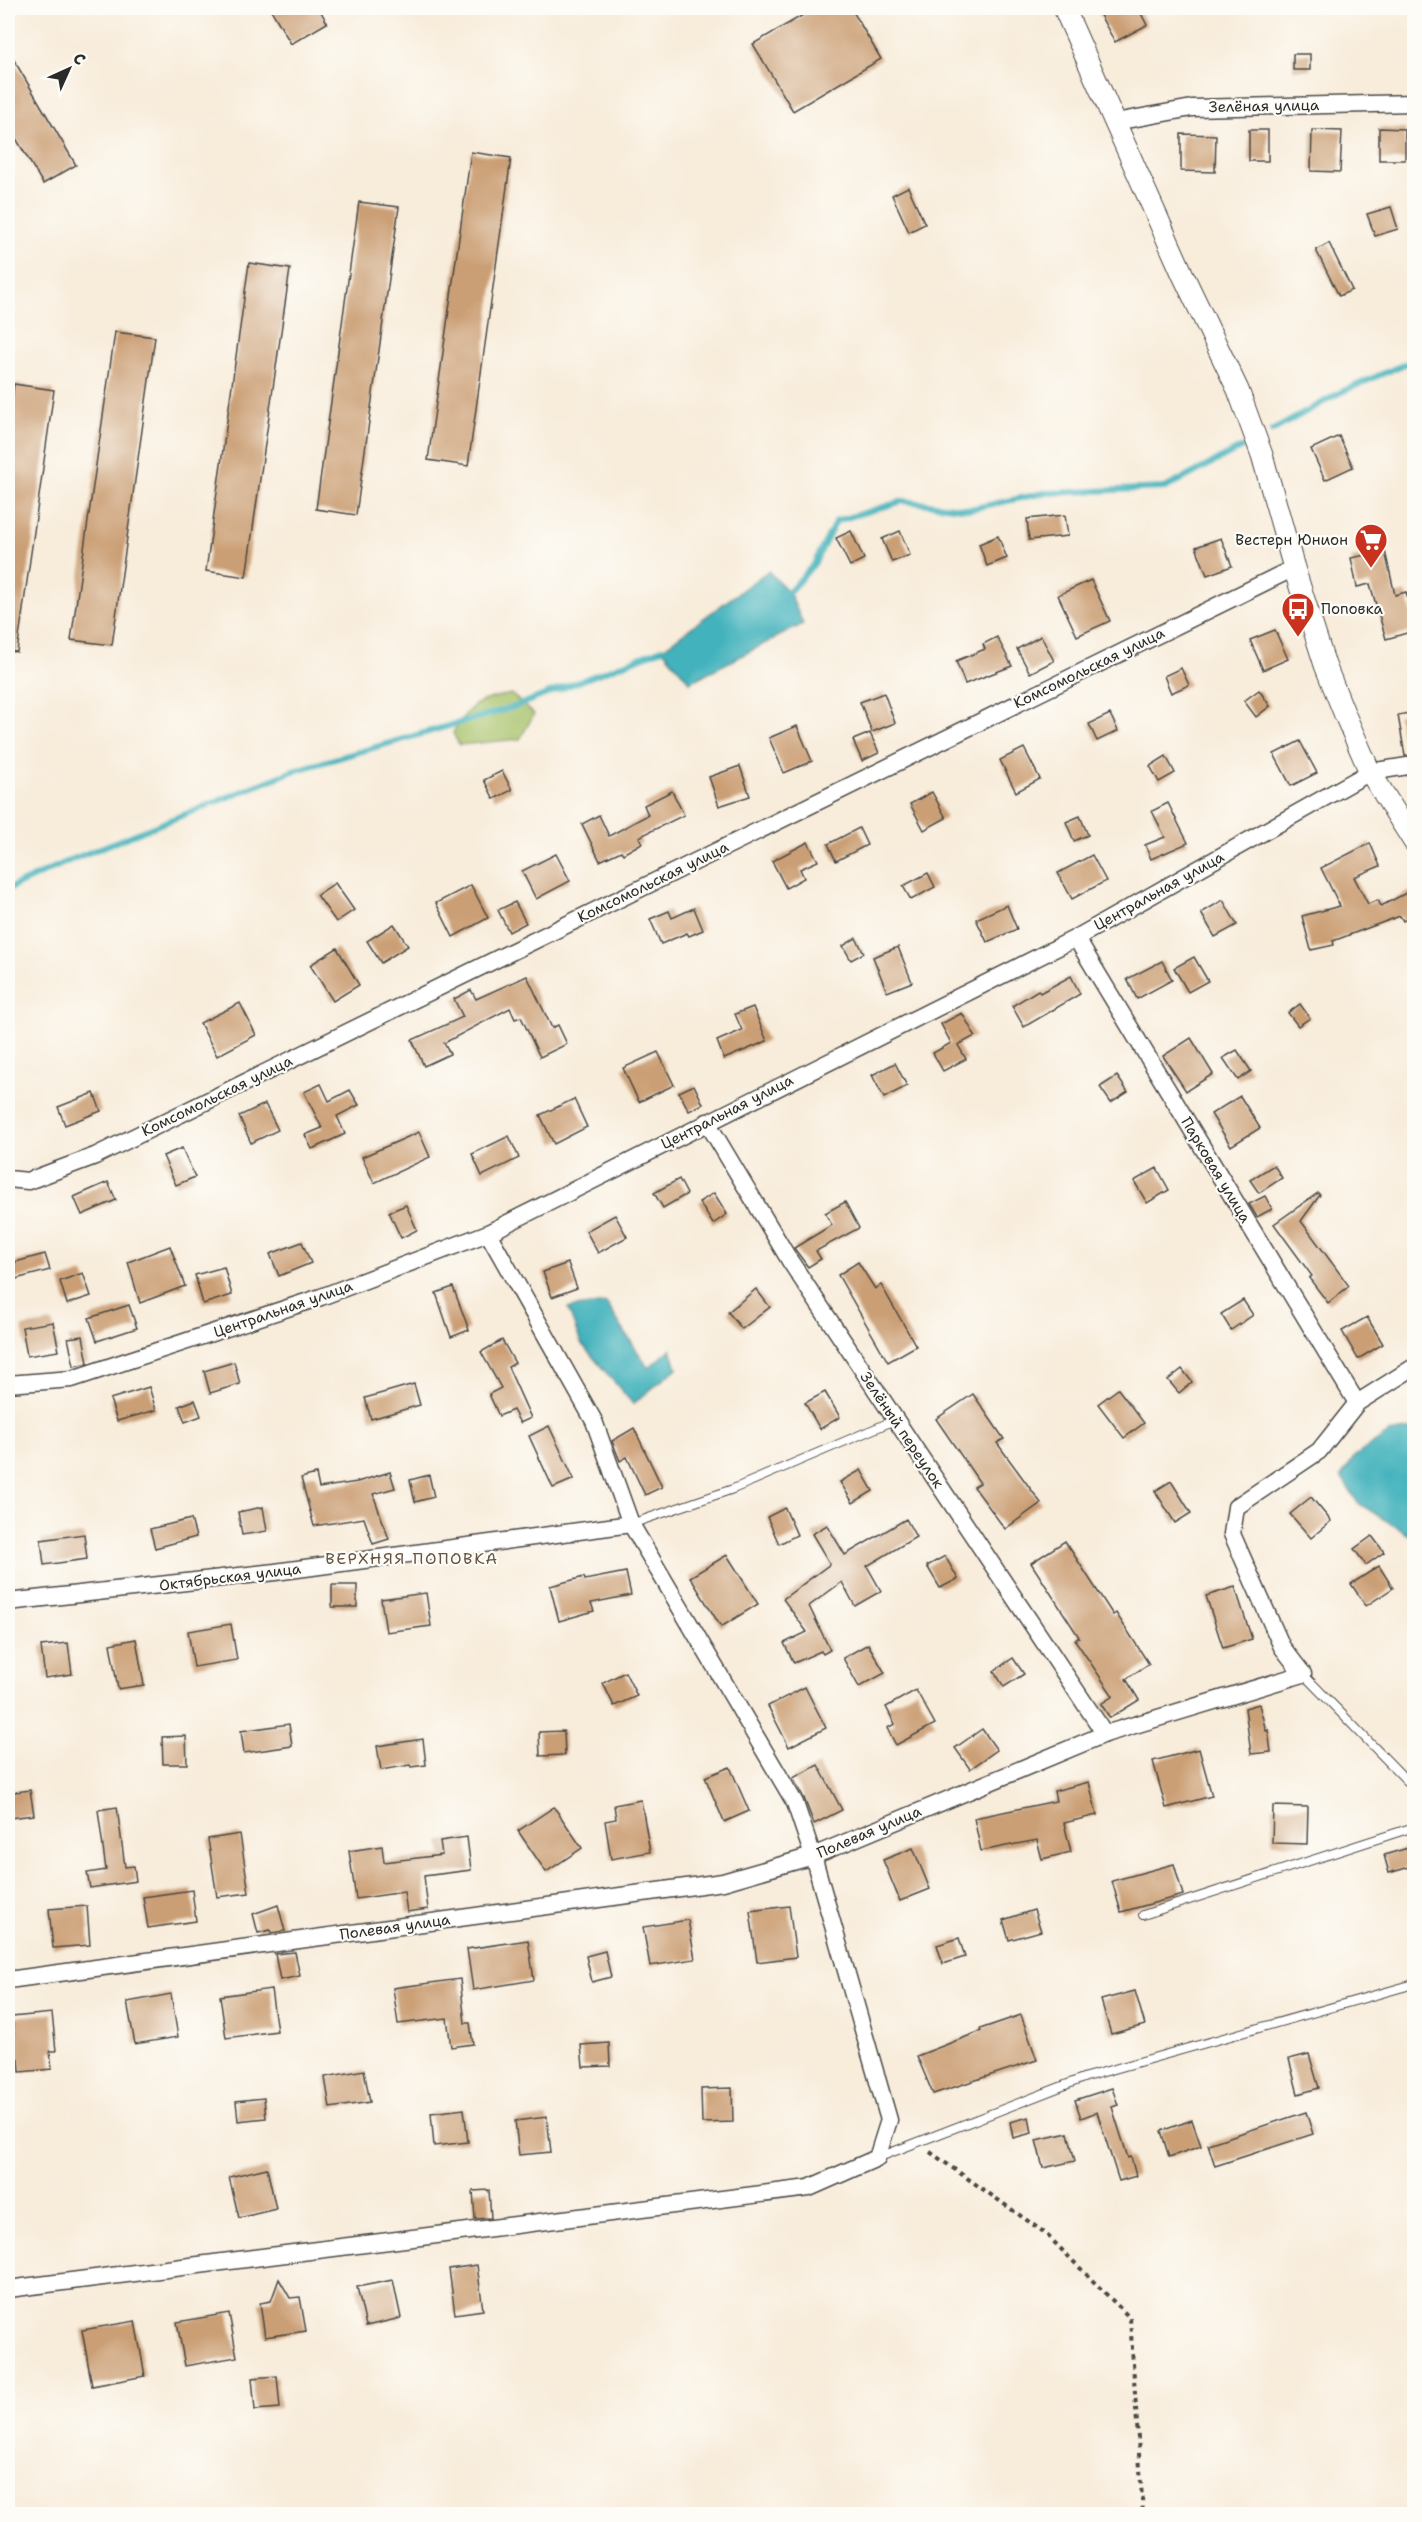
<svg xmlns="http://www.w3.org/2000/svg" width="1422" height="2522" font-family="'Shantell Sans',sans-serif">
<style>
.green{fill:#a6c168;stroke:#68764a;stroke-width:1.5}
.water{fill:#42b2bc;stroke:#366e74;stroke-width:1.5}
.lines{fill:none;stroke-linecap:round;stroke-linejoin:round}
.stream{stroke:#42b2bc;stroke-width:6}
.building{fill:#cb9f75}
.service-casing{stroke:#4a4845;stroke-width:10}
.minor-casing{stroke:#4a4845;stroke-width:19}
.tertiary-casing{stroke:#4a4845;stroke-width:23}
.path{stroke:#4a4845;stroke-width:4;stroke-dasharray:4.5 4.5;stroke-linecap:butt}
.service{stroke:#fff;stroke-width:8}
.minor{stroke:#fff;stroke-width:16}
.tertiary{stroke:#fff;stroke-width:21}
.labels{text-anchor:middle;stroke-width:4.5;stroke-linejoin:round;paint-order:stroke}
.street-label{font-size:15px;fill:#2b2b2b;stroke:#fdfcf7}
.poi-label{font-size:15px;fill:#2b2b2b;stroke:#fdfcf7;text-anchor:end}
.neighbourhood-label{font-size:16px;letter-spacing:1.5px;fill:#635445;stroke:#fdfcf7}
</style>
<rect width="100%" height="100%" fill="#fdfcf7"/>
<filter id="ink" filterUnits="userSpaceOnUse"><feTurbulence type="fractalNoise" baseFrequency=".0167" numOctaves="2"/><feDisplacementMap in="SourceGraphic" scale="12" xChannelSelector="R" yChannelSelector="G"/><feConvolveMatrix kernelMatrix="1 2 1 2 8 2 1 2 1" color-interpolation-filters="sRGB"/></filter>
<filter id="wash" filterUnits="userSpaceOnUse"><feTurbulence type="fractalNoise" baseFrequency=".008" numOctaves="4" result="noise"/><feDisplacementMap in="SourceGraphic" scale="24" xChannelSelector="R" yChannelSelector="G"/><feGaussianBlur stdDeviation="1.35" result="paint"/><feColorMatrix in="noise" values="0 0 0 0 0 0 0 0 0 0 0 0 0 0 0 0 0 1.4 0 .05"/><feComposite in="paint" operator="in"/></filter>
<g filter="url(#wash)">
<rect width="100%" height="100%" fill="#f8ecda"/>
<path class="green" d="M511,694L534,714L520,739L459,745L453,733C471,702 477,701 511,694Z"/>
<g class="water">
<path d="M768,571L789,592L803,624L690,682L662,649Z"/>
<path d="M606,1303L648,1368L671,1349L677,1368L633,1404L581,1343L568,1308Z"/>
<path d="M1414,1429V1538L1358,1503L1341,1477L1355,1456L1389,1433Z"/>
</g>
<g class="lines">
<g class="stream">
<path d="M1272,431L1341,392L1414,360"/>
<path d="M789,592L814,564L836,521L903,501L970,509L1044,493L1165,488L1241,448"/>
<path d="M8,889L73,859L293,771L514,707L662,649"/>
</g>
</g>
<g id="blocks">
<g class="building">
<path d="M270,8H319L327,23L291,44Z"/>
<path d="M815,8H851L881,59L793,111L753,44Z"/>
<path d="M1096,8H1138L1147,25L1115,42Z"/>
<path d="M8,50L76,165L43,184L8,125Z"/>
<rect x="1293" y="54" width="17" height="16"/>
<path d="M1379,128L1405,129V160H1379Z"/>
<rect x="1249" y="130" width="19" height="31"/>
<path d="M1312,130L1342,131L1340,172L1311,171Z"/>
<path d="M1181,134L1216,135L1215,172L1181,171Z"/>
<path d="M471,152L511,158L468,466L428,460Z"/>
<path d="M908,187L925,224L909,232L892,195Z"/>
<path d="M359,202L399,207L356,515L316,509Z"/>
<path d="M1391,207L1398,229L1375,236L1367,214Z"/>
<path d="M1329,243L1352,290L1339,296L1316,250Z"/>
<path d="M249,263L290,269L246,577L206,571Z"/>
<path d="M115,332L155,337L112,645L71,640Z"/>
<path d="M14,384L54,390L17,652L8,651V429Z"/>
<path d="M1339,436L1353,467L1325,480L1311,449Z"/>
<path d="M1065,515L1068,536L1029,540L1027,519Z"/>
<path d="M851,531L864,559L850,566L836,538Z"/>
<path d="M900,531L910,555L892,562L882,539Z"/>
<path d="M998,536L1007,558L987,566L979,544Z"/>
<path d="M1221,538L1232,566L1207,575L1196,547Z"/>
<path d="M1385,551L1395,595L1406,592L1414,621V631L1386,639L1370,584L1357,587L1351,558Z"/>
<path d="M1091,580L1110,621L1077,636L1058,595Z"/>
<path d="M1275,630L1288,659L1263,670L1250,640Z"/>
<path d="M1041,636L1054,661L1030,673L1017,649Z"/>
<path d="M997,637L1012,666L965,684L956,661L985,649L983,644Z"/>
<path d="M1181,668L1189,685L1171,693L1164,676Z"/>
<path d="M1259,690L1270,706L1256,717L1244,701Z"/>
<path d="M884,693L895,723L872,732L860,702Z"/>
<path d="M1414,712V755L1405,756L1398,715Z"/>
<path d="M1110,714L1118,731L1097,741L1089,724Z"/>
<path d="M797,726L812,761L784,773L769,738Z"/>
<path d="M870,733L879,753L862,761L853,740Z"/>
<path d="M1300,741L1317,773L1291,786L1274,754Z"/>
<path d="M1024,748L1040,779L1016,792L1000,760Z"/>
<path d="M1166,756L1175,773L1159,782L1150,766Z"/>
<path d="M740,766L750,796L719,806L709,777Z"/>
<path d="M502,771L512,790L494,799L484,780Z"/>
<path d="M672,791L684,815L639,837L642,843L623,854L621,851L600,861L582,824L599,815L609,836L648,815L644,805Z"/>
<path d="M932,792L946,818L924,830L910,804Z"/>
<path d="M1168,803L1188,843L1151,859L1145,845L1165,837L1152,811Z"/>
<path d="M1080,816L1088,835L1074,841L1066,822Z"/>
<path d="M859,828L867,845L836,861L828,844Z"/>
<path d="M808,842L818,861L800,869L804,878L786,888L772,861Z"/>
<path d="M1370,843L1380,866L1354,877L1368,904L1378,900L1381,906L1410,891L1414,900V915L1403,921L1400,916L1333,941L1334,945L1311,950L1302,916L1340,906L1321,868Z"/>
<path d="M556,854L570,881L536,899L522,871Z"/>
<path d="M1092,855L1106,881L1072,899L1058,873Z"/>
<path d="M928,873L935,887L911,900L903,886Z"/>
<path d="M335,883L354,910L336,922L317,895Z"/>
<path d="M471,885L488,918L453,937L436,903Z"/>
<path d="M1223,900L1237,925L1215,937L1201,913Z"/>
<path d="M515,902L526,923L509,932L498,910Z"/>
<path d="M1007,905L1017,929L987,942L976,919Z"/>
<path d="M694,908L703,930L689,936L687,933L661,944L650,919L669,911L672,918Z"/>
<path d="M394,924L408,946L381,963L367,941Z"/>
<path d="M856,938L864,953L851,960L843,946Z"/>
<path d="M898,947L912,982L887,992L873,957Z"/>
<path d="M337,948L359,985L333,1001L310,965Z"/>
<path d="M1194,957L1208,981L1188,992L1174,968Z"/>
<path d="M1162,961L1172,980L1137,999L1127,979Z"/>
<path d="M527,976L552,1028L558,1025L567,1044L540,1057L521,1017L515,1019L510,1008L444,1043L450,1054L424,1066L412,1040L463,1017L454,999L471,990L476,999Z"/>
<path d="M1071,976L1080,994L1024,1027L1012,1006L1038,990L1040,993Z"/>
<path d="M240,1003L256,1035L217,1056L200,1023Z"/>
<path d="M1300,1004L1310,1018L1298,1026L1288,1013Z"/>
<path d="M753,1007L767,1041L724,1059L717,1041L742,1030L735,1014Z"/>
<path d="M962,1013L975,1036L958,1045L966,1059L943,1071L933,1053L951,1043L941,1024Z"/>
<path d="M1191,1038L1213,1074L1186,1091L1163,1056Z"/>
<path d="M1237,1050L1251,1071L1238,1080L1223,1058Z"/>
<path d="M658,1052L674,1085L639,1102L623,1068Z"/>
<path d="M895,1063L907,1086L884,1098L872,1075Z"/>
<path d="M1117,1076L1128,1092L1111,1103L1100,1087Z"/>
<path d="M321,1084L329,1101L350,1090L359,1105L337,1116L345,1134L312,1149L305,1135L322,1128L304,1092Z"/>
<path d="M694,1085L703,1104L689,1111L679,1092Z"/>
<path d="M94,1093L101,1111L65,1125L58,1107Z"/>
<path d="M1240,1096L1260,1128L1231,1146L1211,1114Z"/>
<path d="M574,1099L587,1127L554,1144L540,1115Z"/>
<path d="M265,1104L278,1130L251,1143L239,1116Z"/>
<path d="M419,1132L430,1157L374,1183L362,1157Z"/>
<path d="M509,1136L519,1158L482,1176L472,1154Z"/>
<path d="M182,1148L195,1177L176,1185L163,1156Z"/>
<path d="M1274,1165L1282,1178L1259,1193L1250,1180Z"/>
<path d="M1157,1168L1169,1190L1147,1203L1134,1181Z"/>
<path d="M679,1179L687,1194L663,1208L654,1193Z"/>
<path d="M108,1182L116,1200L82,1215L74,1197Z"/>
<path d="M714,1193L727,1214L713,1224L699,1202Z"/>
<path d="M1318,1193L1320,1195L1301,1221L1349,1286L1328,1303L1309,1278L1312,1276L1274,1224Z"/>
<path d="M1265,1196L1272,1209L1257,1217L1249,1204Z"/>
<path d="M845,1202L859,1228L816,1251L821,1259L808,1267L794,1248L832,1225L825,1213Z"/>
<path d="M406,1205L417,1230L401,1238L389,1212Z"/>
<path d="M615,1215L627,1237L598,1253L586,1231Z"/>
<path d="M302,1242L311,1263L279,1276L270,1254Z"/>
<path d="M170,1246L185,1286L140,1303L128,1262Z"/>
<path d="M45,1254L50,1270L8,1281V1264Z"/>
<path d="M858,1262L875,1289L881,1285L916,1346L888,1362L838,1275Z"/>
<path d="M568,1263L577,1288L552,1297L543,1272Z"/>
<path d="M224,1267L232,1295L203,1304L195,1275Z"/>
<path d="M83,1273L91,1296L67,1304L60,1281Z"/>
<path d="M453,1287L469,1330L451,1337L436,1293Z"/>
<path d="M756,1289L770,1307L742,1329L728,1312Z"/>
<path d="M1243,1300L1253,1315L1231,1330L1221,1314Z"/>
<path d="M129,1305L137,1328L97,1341L89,1318Z"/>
<path d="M1367,1317L1383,1344L1358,1359L1342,1331Z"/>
<path d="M53,1322L59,1351L27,1356L22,1327Z"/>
<path d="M83,1336L88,1363L74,1366L68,1338Z"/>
<path d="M502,1340L515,1363L508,1367L531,1418L520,1423L513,1410L499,1416L489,1394L501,1388L481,1352Z"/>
<path d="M234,1362L240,1384L210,1393L204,1371Z"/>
<path d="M1182,1369L1192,1382L1179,1393L1168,1380Z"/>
<path d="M414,1384L420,1405L371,1419L365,1398Z"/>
<path d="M149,1387L156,1410L117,1421L110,1399Z"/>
<path d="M1118,1389L1144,1423L1124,1438L1098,1404Z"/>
<path d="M825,1392L840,1417L820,1429L805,1403Z"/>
<path d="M973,1394L1004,1439L997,1443L1041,1503L1005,1529L974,1487L980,1483L936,1419Z"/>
<path d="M195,1400L201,1416L185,1422L179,1406Z"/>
<path d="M549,1426L574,1479L553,1488L529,1436Z"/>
<path d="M634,1428L662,1487L645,1495L627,1457L620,1461L612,1441Z"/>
<path d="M861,1470L873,1491L853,1503L840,1482Z"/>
<path d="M390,1472L395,1488L373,1494L389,1539L373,1544L364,1518L314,1526L301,1478L316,1474L319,1488L357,1482Z"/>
<path d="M429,1475L434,1497L415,1502L410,1480Z"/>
<path d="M1171,1481L1191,1513L1175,1523L1155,1491Z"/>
<path d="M1311,1497L1331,1521L1311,1538L1290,1514Z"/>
<path d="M263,1507L267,1531L242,1535L238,1512Z"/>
<path d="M785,1508L797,1535L779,1544L767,1517Z"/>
<path d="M191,1519L196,1537L155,1548L150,1529Z"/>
<path d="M906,1519L916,1537L867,1566L881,1591L855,1606L842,1582L809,1606L830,1650L823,1654L821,1651L794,1663L784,1643L807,1632L783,1599L830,1564L812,1534L827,1525L845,1555Z"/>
<path d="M84,1534L87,1559L44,1565L41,1540Z"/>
<path d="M1372,1536L1384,1552L1366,1565L1354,1549Z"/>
<path d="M1065,1541L1113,1615L1116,1613L1149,1664L1126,1679L1139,1700L1110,1718L1101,1704L1113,1696L1075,1640L1079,1637L1031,1563Z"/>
<path d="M727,1555L758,1604L721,1627L690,1577Z"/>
<path d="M945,1556L958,1579L940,1588L927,1566Z"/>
<path d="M1379,1566L1393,1588L1366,1606L1351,1584Z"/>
<path d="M626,1572L631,1595L591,1603L594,1611L559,1621L550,1586L584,1577L585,1580Z"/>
<rect x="332" y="1585" width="25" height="22"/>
<path d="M1235,1587L1252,1639L1223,1648L1206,1596Z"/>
<path d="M426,1593L431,1626L386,1632L381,1599Z"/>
<path d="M231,1624L237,1660L194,1667L188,1631Z"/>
<path d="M136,1639L144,1685L118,1689L110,1644Z"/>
<path d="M68,1643L72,1674L45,1678L41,1646Z"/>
<path d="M868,1644L885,1673L859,1687L843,1658Z"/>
<path d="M1013,1658L1024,1674L1004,1687L994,1671Z"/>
<path d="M625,1672L637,1696L614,1706L603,1683Z"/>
<path d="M805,1687L826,1728L789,1747L768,1706Z"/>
<path d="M916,1690L935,1724L896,1745L887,1728L895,1724L886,1707Z"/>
<path d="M1259,1704L1266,1731L1268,1730L1271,1752L1251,1754L1245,1708Z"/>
<path d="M289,1724L292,1746L244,1753L241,1731Z"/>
<path d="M982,1729L997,1750L970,1769L955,1748Z"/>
<path d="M564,1731L565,1755L540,1756L539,1732Z"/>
<path d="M186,1736L187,1764H163L162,1737Z"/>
<path d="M423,1739L426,1765L411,1767L410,1765L381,1770L377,1746Z"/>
<path d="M1199,1749L1212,1796L1166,1808L1153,1761Z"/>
<path d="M818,1765L842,1810L814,1824L804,1798L793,1778Z"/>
<path d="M730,1767L749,1811L724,1822L705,1777Z"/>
<path d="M1089,1782L1097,1815L1064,1823L1071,1852L1042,1859L1037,1840L981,1851L974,1818L1056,1801L1054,1791Z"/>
<path d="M30,1790L34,1815L10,1818L8,1793Z"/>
<path d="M641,1800L650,1852L611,1859L605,1821L616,1819L614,1805Z"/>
<path d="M1273,1806L1308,1807L1307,1844L1272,1843Z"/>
<path d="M117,1807L125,1867L134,1866L136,1881L90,1888L87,1873L106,1870L98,1810Z"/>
<path d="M554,1807L582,1848L546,1872L518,1831Z"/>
<path d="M240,1834L249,1893L217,1897L208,1839Z"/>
<path d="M467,1837L471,1870L424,1876L428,1909L407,1912L404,1892L356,1899L349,1851L382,1846L384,1862L442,1855L440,1841Z"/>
<path d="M913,1848L930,1889L900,1901L883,1860Z"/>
<path d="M1408,1848L1413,1866L1389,1873L1384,1855Z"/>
<path d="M1174,1864L1183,1895L1121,1912L1112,1881Z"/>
<path d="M192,1890L196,1921L148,1928L143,1897Z"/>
<path d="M278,1905L285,1931L271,1933L270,1930L258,1933L253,1914Z"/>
<path d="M87,1906L90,1945L53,1948L49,1909Z"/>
<path d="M789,1906L796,1957L757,1962L750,1911Z"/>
<path d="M1034,1910L1041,1931L1009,1940L1003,1920Z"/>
<path d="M688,1920L695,1959L650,1966L643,1927Z"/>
<path d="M959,1938L965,1957L943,1964L937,1945Z"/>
<path d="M528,1940L534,1980L473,1990L467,1949Z"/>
<path d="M605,1951L611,1977L592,1982L586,1956Z"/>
<path d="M295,1952L300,1976L280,1980L275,1954Z"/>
<path d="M460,1979L465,2023H470L473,2044L451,2047L447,2018L398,2024L393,1988Z"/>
<path d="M271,1989L277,2031L226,2038L220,1996Z"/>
<path d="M1135,1991L1145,2025L1111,2034L1101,2000Z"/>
<path d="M171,1994L178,2037L135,2044L127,2002Z"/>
<path d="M52,2013L56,2051H50L52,2069L20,2072L19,2059H16L12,2017Z"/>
<path d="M1021,2015L1037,2060L933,2094L917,2056L981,2031L980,2029Z"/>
<path d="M609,2043L610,2066L583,2067L581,2045Z"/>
<path d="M1309,2054L1319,2088L1298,2094L1289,2059Z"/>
<path d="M364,2070L370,2102L330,2108L325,2077Z"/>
<path d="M732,2088L733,2122L702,2123L701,2089Z"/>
<path d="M1112,2088L1118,2105L1112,2107L1128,2158L1131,2157L1136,2176L1119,2181L1097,2112L1081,2118L1075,2100Z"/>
<path d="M264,2098L266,2118L238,2121L236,2101Z"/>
<path d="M464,2109L468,2142L434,2146L431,2113Z"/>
<path d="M1306,2112L1313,2134L1215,2166L1208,2144Z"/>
<path d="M547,2117L551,2152L519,2155L515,2121Z"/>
<path d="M1029,2117L1032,2133L1013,2138L1010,2122Z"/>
<path d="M1192,2120L1201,2146L1169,2157L1161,2131Z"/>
<path d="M1068,2133L1075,2161L1043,2168L1036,2140Z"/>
<path d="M267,2168L276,2209L239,2218L229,2177Z"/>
<path d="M489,2190L491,2218L475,2219L473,2191Z"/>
<path d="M477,2265L483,2310L455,2314L449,2269Z"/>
<path d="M279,2279L290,2298L300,2297L306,2331L265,2337L260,2303L271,2301Z"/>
<path d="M393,2280L401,2318L366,2326L357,2287Z"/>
<path d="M229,2313L237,2357L185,2366L177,2322Z"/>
<path d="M135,2321L145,2376L92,2386L82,2330Z"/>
<path d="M277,2376L280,2408L255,2410L252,2378Z"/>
</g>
</g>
</g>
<g filter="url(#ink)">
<use href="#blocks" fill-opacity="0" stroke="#4a4845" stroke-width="1.5"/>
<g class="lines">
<g class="service-casing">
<g id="service">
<path d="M631,1524L733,1489L895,1420"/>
<path d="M1303,1674L1414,1788"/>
<path d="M1143,1915L1414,1827"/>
<path d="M877,2158L1086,2077L1414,1984"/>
</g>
</g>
<g class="minor-casing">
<g id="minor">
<path d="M1115,122L1192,108L1414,103"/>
<path d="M1076,938L1357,1403"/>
<path d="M707,1122L790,1261L1105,1734"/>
<path d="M8,1179L28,1181L95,1156L1294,568"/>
<path d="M8,1384L72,1379L321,1297L488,1233L1076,938L1370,772L1414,765"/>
<path d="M8,1602L275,1572L631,1524"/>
<path d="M8,1980L723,1882L813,1856L1105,1734L1303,1674L1282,1647L1232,1534L1236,1507L1319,1451L1357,1403L1414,1367"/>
<path d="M8,2289L809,2188L877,2158L889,2120L813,1856L795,1803L631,1524L594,1421L488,1233"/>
</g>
</g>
<g class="tertiary-casing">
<path id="tertiary" d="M1064,8L1183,275L1238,390L1262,455L1294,568L1325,665L1345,715L1370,772L1414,842"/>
</g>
<path class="path" d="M930,2152L1045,2233L1130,2318L1143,2514"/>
<use href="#service" class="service"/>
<use href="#minor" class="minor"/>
<use href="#tertiary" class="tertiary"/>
</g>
</g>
<defs>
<g id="supermarket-pin" transform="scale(1.725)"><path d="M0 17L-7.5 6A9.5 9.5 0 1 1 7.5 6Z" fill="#c8321e" stroke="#fdfcf7"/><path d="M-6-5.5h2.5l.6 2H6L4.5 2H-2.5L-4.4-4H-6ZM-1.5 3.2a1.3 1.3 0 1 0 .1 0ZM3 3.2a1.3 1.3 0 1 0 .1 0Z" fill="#fff"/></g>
<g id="bus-pin" transform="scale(1.725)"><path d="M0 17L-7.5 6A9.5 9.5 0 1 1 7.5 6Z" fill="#c8321e" stroke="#fdfcf7"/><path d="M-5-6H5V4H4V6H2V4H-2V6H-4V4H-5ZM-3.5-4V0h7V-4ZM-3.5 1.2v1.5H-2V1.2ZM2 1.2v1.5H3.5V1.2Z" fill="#fff"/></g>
</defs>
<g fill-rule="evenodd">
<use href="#supermarket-pin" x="1371" y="540"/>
<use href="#bus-pin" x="1298" y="609"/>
</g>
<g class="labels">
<g class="street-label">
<text transform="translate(1264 106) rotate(-1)" y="5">Зелёная улица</text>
<text transform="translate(1089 668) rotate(-26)" y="5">Комсомольская улица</text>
<text transform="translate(653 882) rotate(-26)" y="5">Комсомольская улица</text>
<text transform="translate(1159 891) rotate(-29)" y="5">Центральная улица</text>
<text transform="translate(217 1096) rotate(-26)" y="5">Комсомольская улица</text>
<text transform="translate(727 1112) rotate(-27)" y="5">Центральная улица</text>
<text transform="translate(1216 1170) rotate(59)" y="5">Парковая улица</text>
<text transform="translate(283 1309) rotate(-19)" y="5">Центральная улица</text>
<text transform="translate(902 1430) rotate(56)" y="5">Зелёный переулок</text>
<text transform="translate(230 1577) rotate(-7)" y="5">Октябрьская улица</text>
<text transform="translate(869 1832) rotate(-23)" y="5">Полевая улица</text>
<text transform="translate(395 1927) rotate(-8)" y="5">Полевая улица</text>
</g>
<g class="poi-label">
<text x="1348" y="545">Вестерн Юнион</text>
<text x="1321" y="614" text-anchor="start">Поповка</text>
</g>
<g class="neighbourhood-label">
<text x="412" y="1564">ВЕРХНЯЯ ПОПОВКА</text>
</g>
</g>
<rect width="1422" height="2522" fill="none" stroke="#fdfcf7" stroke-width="30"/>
<g transform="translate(69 69) rotate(45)" stroke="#fdfcf7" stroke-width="4.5" paint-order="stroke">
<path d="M0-4.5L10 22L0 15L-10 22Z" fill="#2b2b2b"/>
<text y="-9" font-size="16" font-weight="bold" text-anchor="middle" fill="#2b2b2b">С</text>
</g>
</svg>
